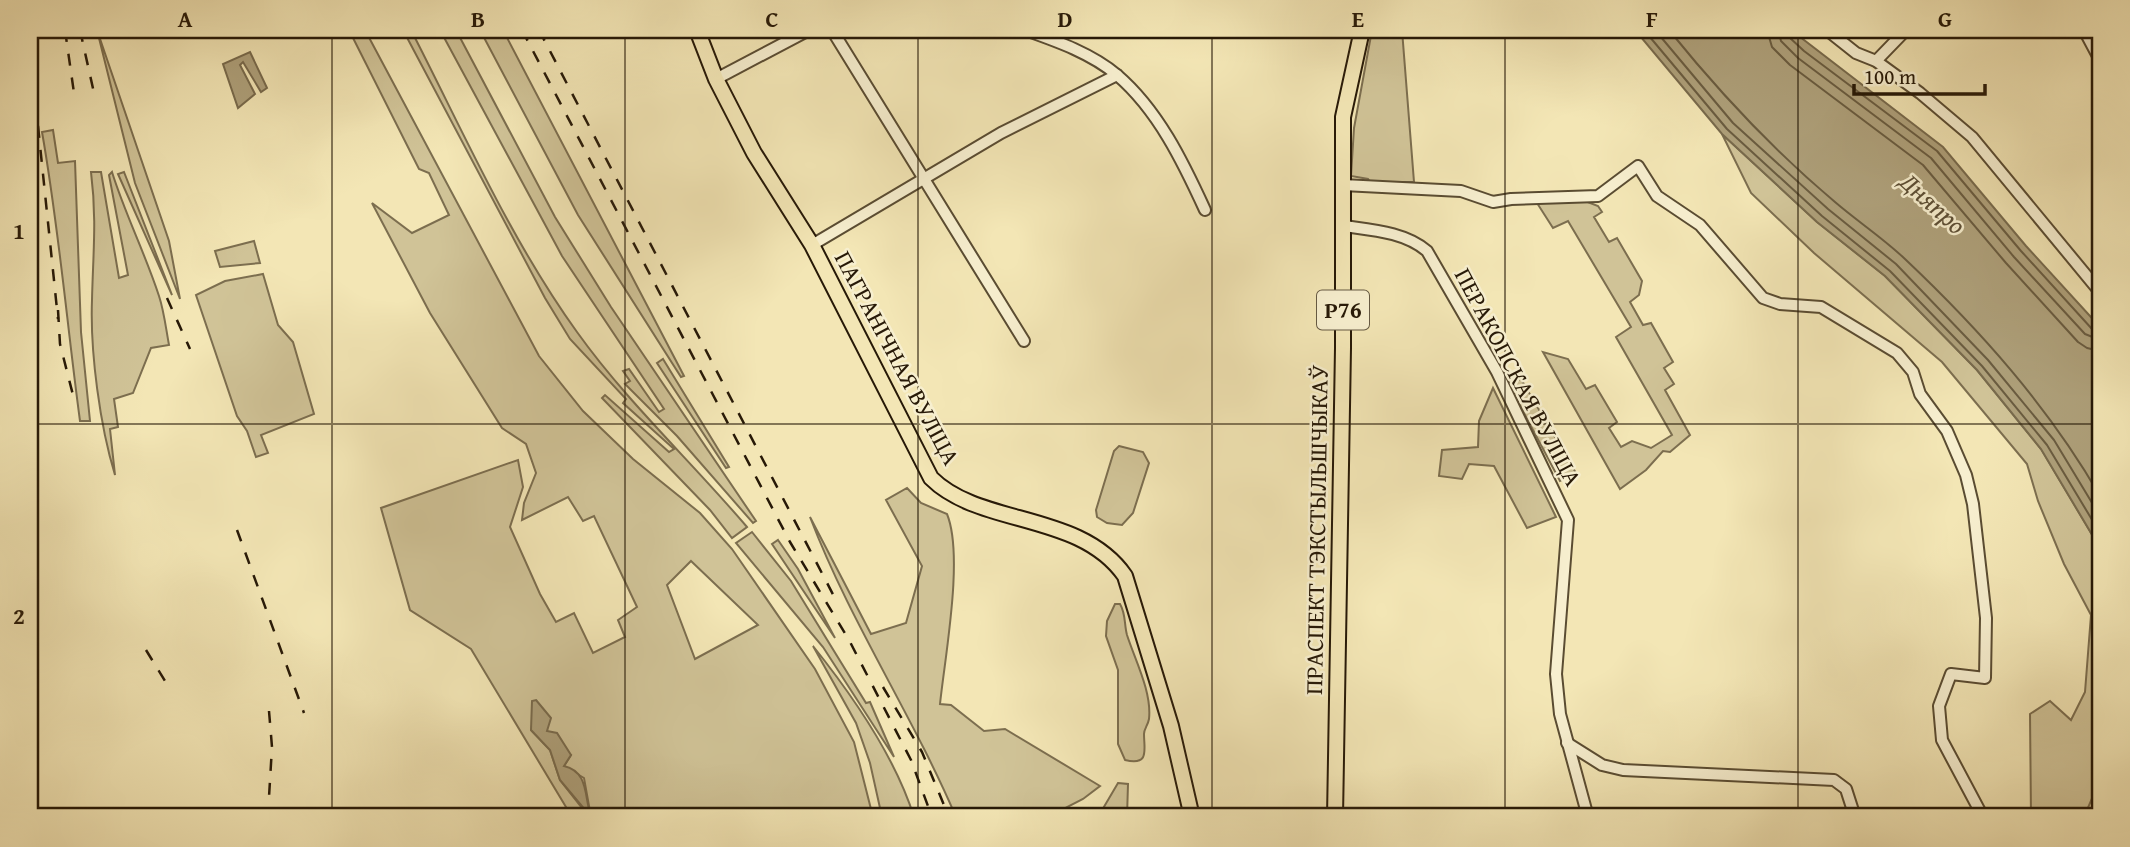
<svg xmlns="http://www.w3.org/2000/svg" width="2130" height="847" font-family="'Gentium Book Plus',serif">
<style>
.green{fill:#d0c397;stroke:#7c6e4f;stroke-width:2;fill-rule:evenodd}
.water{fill:#aea07a;stroke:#786a4c;stroke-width:2}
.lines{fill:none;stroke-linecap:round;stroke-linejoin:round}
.shore{stroke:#6a5c40;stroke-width:2}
.minor-casing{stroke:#5a4c32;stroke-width:14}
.major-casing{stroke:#271907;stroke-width:18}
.minor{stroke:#f7efcf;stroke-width:10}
.major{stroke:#f3e6b5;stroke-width:14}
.rail{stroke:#271907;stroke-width:2.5;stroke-dasharray:12 12;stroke-linecap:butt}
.grid{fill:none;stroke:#271907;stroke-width:2;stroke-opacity:0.55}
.labels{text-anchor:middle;stroke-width:5;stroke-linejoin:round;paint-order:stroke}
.shield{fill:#f7efcf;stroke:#655943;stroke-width:2}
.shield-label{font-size:23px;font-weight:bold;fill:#271907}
.street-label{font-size:24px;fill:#271907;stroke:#f7efcf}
.water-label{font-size:26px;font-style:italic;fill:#5d4f35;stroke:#f7efcf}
.neatline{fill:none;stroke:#271907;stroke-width:2.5}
.grid-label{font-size:23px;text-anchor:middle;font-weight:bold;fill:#271907}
</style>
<rect width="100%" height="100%" fill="#f3e6b5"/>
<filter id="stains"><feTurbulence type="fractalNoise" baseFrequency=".00286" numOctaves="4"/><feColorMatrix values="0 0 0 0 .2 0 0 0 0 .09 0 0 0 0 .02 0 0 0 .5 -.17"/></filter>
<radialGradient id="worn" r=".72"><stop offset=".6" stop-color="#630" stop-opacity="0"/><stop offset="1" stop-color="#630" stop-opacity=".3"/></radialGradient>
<g class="green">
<path d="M97,30L169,241L180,299L135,183Z"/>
<path d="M349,30H365L539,356L583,411L633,459L700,513L732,549L815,669L854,742L873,817H591L584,778L564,766L571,755L531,730L550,750L560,780L589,817H572L471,649L410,610L381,508L518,460L523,487L510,527L540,594L556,622L574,613L593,653L625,637L618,620L637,607L594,516L583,521L568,497L522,520L524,503L536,473L526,444L502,428L430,313L372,203L412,233L449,215L429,173L419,169ZM691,561L758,625L695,659L667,585Z"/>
<path d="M403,30H411C463,131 510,239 577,332C627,402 691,461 747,527L732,538L710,510L602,398L605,395L669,452L674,449L623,403L626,399L570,339L545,298Z"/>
<path d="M440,30H456L555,217L611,307L756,521L753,523L677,436L625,384L630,381L623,371L629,369L659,412L664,409L562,256Z"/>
<path d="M480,30H503L684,376L681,377L578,215Z"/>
<path d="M1372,30H1402L1414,182H1370L1368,179L1351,176L1354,128Z"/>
<path d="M53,130L58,163L75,161L81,332L90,421H80C67,325 59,228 42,132Z"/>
<path d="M1722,134L1817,222L1885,276L1977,370L2041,449L2100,548V780L2084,817H2031L2030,714L2050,701L2071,720L2085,692L2091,615L2064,564L2038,501L2027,464L1942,362L1814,253L1751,193Z"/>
<path d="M91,172H101L119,278L128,275L109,175L112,172C125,214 145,253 159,296C164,311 166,329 169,345L151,348L133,393L114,399L118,427L110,429L115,475C100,426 90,352 92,300C93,254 97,219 91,172Z"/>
<path d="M124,172L172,295L118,174Z"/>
<path d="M1585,201L1598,206L1602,212L1594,217L1609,242L1617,238L1642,281L1639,295L1630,302L1643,325L1651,323L1673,362L1664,368L1674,384L1665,390L1690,435L1670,452L1663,451L1646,470L1620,489L1543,352L1568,359L1586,389L1595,385L1617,422L1609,428L1621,447L1632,441L1651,448L1672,435L1616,337L1631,327L1568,221L1553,228L1537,203Z"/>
<path d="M254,241L260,263L220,267L215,251Z"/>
<path d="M263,274L278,325L293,342L314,414L261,435L268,453L256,457L247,431L237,416L196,295L225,281Z"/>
<path d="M663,359L729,467L726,468L657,363Z"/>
<path d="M1521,379L1576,473L1560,481L1508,383Z"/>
<path d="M1493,388L1556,517L1527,528L1494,466L1469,464L1462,479L1439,476L1442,450L1478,447L1479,421Z"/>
<path d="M1119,446L1143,452L1149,463L1133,513L1122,525L1107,523L1097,517L1096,510L1114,451Z"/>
<path d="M907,488L921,503L947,514C964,556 945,656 940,704L951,705L984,731L1005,729L1100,786L1083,799L1048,817H956C912,714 850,622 810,517L871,634L906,623L922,566L886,500Z"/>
<path d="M752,532L791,581L866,703L870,702L894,757L823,647L736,543Z"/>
<path d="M778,540L798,569L835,638L772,544Z"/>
<path d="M1115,604H1120C1126,614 1124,624 1127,635C1135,660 1152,692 1149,719C1148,725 1144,729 1144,734C1144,750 1150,766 1125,760L1118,744V670L1106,636L1107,621Z"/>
<path d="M813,646C853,696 895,756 914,817H882L870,763L856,723Z"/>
<path d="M1118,783L1128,784L1127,817H1098Z"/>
</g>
<g class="water">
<path d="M1635,30H1791L1943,147L2026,246L2100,327V548L2041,449L1977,370L1885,276L1817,222L1722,134Z"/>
<path d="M250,52L267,88L261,92L243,62L240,65L255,94L238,108L223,64Z"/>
<path d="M536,700L551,718L547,731L557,733L571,755L564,766C589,772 584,796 591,817L560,780L550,750L531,730L532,701Z"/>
</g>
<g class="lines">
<g class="shore">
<path d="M1644,30L1727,129L1822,216L1890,271L1982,366L2047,445L2100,533"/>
<path d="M1655,30L1733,123L1828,209L1896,264L1988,360L2054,440L2100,516"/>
<path d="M1669,30C1719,92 1773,150 1835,202C1857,221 1883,238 1905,259C1980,330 2048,406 2100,496"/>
<path d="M1767,30L1772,47L1790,65L1923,165L2006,263L2078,342L2087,348L2100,351"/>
<path d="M1778,30L1781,41L1798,58L1931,158L2014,257L2085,334L2100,340"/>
<path d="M1787,30L1789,37L1804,51L1937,151L2021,251L2092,329L2100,331"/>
</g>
<g class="minor-casing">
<g id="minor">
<path d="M832,30L1024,341"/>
<path d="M1025,30C1056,41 1091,53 1117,75C1158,110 1183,162 1205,210"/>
<path d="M1827,30L1856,53L1876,61L1920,93L1972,137L2100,292"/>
<path d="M2084,30L2100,60"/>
<path d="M1876,61L1906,30"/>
<path d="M716,79L809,30"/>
<path d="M1343,185L1461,191L1493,202L1511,199L1598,196L1638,166L1657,196L1700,225L1763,298L1780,304L1821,307L1897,353L1913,372L1920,394L1947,431L1966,475L1973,504L1986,618L1985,678L1951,674L1939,706L1942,740L1983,817"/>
<path d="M1344,226C1372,230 1405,232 1427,251L1497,372L1568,520L1556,674L1560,714L1588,817"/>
<path d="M812,245L1001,133L1117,75"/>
<path d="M1567,743L1602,765L1623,770L1834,780L1846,789L1855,817"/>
</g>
</g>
<g class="major-casing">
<g id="major">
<path d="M697,30L716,79L754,153L812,245L931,478C980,527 1080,511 1125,576L1171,726L1192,817"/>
<path d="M1335,817L1343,348V117L1362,30"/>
</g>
</g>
<use href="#minor" class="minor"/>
<use href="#major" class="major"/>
<g class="rail">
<path d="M65,30L74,93"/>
<path d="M80,30L94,93"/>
<path d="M522,30L790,542L849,640L911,760L932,817"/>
<path d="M539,30L838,604"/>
<path d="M38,126L58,319"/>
<path d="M167,298L190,349"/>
<path d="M58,310L60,344L74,399"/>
<path d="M237,530L304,713"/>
<path d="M146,650L165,681"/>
<path d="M883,687L922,752L949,817"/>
<path d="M269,711L272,747L269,797"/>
<path d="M30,809L33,817"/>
</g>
</g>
<path class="grid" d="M332,30V817M625,30V817M918,30V817M1212,30V817M1505,30V817M1798,30V817M30,424H2100"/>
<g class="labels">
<rect class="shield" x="1317" y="290.5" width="52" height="39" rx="5"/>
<g class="shield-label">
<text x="1343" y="318">Р76</text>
</g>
<g class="street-label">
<text transform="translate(897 358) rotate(62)" y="8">ПАГРАНІЧНАЯ ВУЛІЦА</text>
<text transform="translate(1518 377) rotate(62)" y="8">ПЕРАКОПСКАЯ ВУЛІЦА</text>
<text transform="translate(1317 530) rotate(-89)" y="8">ПРАСПЕКТ ТЭКСТЫЛЬШЧЫКАЎ</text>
</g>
<g class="water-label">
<text transform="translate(1933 203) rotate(42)" y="9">Дняпро</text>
</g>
</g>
<rect width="2130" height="847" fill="none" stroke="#f3e6b5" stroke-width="77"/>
<path d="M1854 84v10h131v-10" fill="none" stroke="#271907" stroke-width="3.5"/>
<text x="1864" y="84" font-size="21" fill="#271907" stroke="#f7efcf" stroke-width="5" paint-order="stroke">100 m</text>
<rect x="38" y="38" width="2054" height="770" class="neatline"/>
<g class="grid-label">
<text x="185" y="27">A</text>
<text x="478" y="27">B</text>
<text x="772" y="27">C</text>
<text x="1065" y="27">D</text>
<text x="1358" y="27">E</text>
<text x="1652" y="27">F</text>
<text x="1945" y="27">G</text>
<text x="19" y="239">1</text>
<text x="19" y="624">2</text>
</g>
<rect width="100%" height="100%" filter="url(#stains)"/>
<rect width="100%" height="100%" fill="url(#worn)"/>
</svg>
